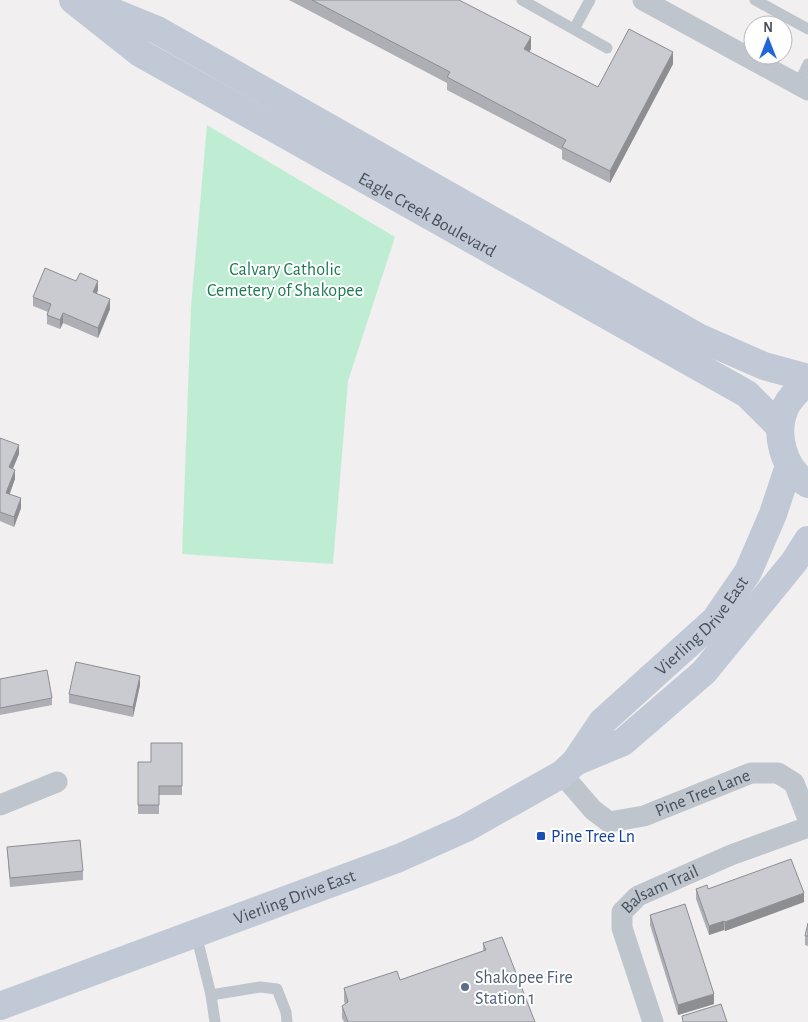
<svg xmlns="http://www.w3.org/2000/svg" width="808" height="1022" font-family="'Alegreya Sans',sans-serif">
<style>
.green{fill:#bfedd4}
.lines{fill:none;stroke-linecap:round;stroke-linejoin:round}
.lane{stroke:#bec5cd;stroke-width:11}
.street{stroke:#bec5cd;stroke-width:21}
.secondary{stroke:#c0c9d5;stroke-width:28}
.wall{fill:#adafb4}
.shaded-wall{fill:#8d8e92}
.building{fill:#c9cbd1;stroke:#8d8e92}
.transit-dot{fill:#1a4fb4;stroke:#fff;stroke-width:2}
.service-dot{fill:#5c6f8a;stroke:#fff;stroke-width:2}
.labels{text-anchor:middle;stroke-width:4;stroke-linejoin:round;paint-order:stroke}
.street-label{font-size:18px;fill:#48515b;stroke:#fff}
.park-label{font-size:18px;fill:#1b7a51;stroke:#fff}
.transit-label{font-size:18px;fill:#164399;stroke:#fff;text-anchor:start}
.service-label{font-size:18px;fill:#4e5e75;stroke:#fff;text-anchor:start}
</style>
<rect width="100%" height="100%" fill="#f1efef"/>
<path class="green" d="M207,125L395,237L348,381L333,564L182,554L191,307Z"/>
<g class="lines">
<g class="lane">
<path d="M522,0L607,48"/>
<path d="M755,0L808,29"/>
<path d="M574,29L590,0"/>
<path d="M798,85L808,64"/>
<path d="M196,934L211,995L215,1022"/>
<path d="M211,995L260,987L277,989L286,1012L287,1022"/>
</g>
<g class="street">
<path d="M643,0L808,90"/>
<path id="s1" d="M562,774L593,810L609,822L644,816L751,773H778L794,783L808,819"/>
<path d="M0,805L57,782"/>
<path id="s2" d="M653,1022L622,928V912L638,896L731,855L808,827"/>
</g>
<g class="secondary">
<path id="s3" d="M73,0L140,53L747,394L780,427"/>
<path d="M91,3L157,30L698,337L764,366L808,378"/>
<path d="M808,382C799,389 790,397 785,408C774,434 783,469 808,484"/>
<path d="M575,762L623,742L704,672L794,562L808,540"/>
<path id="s4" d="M0,1006L399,858L466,828L562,774L575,762L602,722L715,620L748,572L773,514L789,466"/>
</g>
</g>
<g class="wall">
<path d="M289,0H459L531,49L529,52L598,87L673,64L610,183L562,159V150L447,90V83Z"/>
<path d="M98,290L97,293L110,309L98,338L63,323L60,329L47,324V315L48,312L33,306V297Z"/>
<path d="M0,438L19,454L13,469L15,479L10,494L21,508L14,527L0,521Z"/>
<path d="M0,679L52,698V705L0,715Z"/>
<path d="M140,685L133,717L69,703V694Z"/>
<path d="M182,743V795H159V814H138V762H151Z"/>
<path d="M7,847L83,871V880L10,887Z"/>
<path d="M696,889H708L804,902L725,931L724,930L709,935L696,899Z"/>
<path d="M650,915L714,1004L678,1015L650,925Z"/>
<path d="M808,923V946L805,945V936Z"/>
<path d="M483,943L535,1022H344L342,1018V1006L345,1004L344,1001V988L400,980L483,951Z"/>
</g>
<g class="shaded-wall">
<path d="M531,37V49L524,61V49Z"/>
<path d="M673,52V64L610,183V171Z"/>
<path d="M98,281V290L93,301V292Z"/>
<path d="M110,299V309L98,338V328Z"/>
<path d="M63,313V323L60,329V320Z"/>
<path d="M19,445V454L9,477V467Z"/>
<path d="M15,470V479L6,502V493Z"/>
<path d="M21,498V508L14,527V517Z"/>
<path d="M140,676V685L133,717V707Z"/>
<path d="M804,893V902L725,931V922Z"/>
<path d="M724,921V930L709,935V926Z"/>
<path d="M714,994V1004L678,1015V1005Z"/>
</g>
<g class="building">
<path d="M312,0H459L531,37L524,49L598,87L629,29L673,52L610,171L562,147L566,140L447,77L450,72Z"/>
<path d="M45,268L76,281L80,273L98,281L93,292L110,299L98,328L63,313L60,320L47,315L51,304L33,297Z"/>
<path d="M0,438L19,445L9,467L15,470L6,493L21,498L14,517L0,512Z"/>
<path d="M76,662L140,676L133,707L69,694Z"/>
<path d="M47,670L52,698L0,708V679Z"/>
<path d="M151,743H182V786H159V805H138V762H151Z"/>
<path d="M80,840L83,871L10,878L7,847Z"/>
<path d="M791,859L804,893L725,922L724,921L709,926L696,889L707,885L708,889Z"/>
<path d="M685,904L714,994L678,1005L650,915Z"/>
<path d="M808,923V936H805Z"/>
<path d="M502,937L535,1022H348L342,1006L348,1002L344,988L397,971L400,980L486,950L483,943Z"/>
<path d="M721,1004L727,1022H683L682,1016Z"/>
</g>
<rect class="transit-dot" x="536" y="831" width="10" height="10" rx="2.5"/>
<circle class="service-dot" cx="465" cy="987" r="5"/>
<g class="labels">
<g class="street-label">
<text dy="6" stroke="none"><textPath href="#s3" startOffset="415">Eagle Creek Boulevard</textPath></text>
<text dy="6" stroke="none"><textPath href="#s4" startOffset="814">Vierling Drive East</textPath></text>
<text dy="6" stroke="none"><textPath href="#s1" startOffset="166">Pine Tree Lane</textPath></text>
<text dy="6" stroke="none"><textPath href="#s2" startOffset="160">Balsam Trail</textPath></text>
<text dy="6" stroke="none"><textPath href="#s4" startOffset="314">Vierling Drive East</textPath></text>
</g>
<g class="park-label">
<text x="285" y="275">Calvary Catholic<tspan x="285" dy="21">Cemetery of Shakopee</tspan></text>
</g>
<g class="transit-label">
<text x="551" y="842">Pine Tree Ln</text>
</g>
<g class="service-label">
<text x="475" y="983">Shakopee Fire<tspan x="475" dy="21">Station 1</tspan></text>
</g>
</g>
<g transform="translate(768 40)"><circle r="24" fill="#ffffff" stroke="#b6b9bd"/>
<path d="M0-4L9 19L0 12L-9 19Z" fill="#2165d9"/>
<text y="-8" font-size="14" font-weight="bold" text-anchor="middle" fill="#48515b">N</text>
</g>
</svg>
